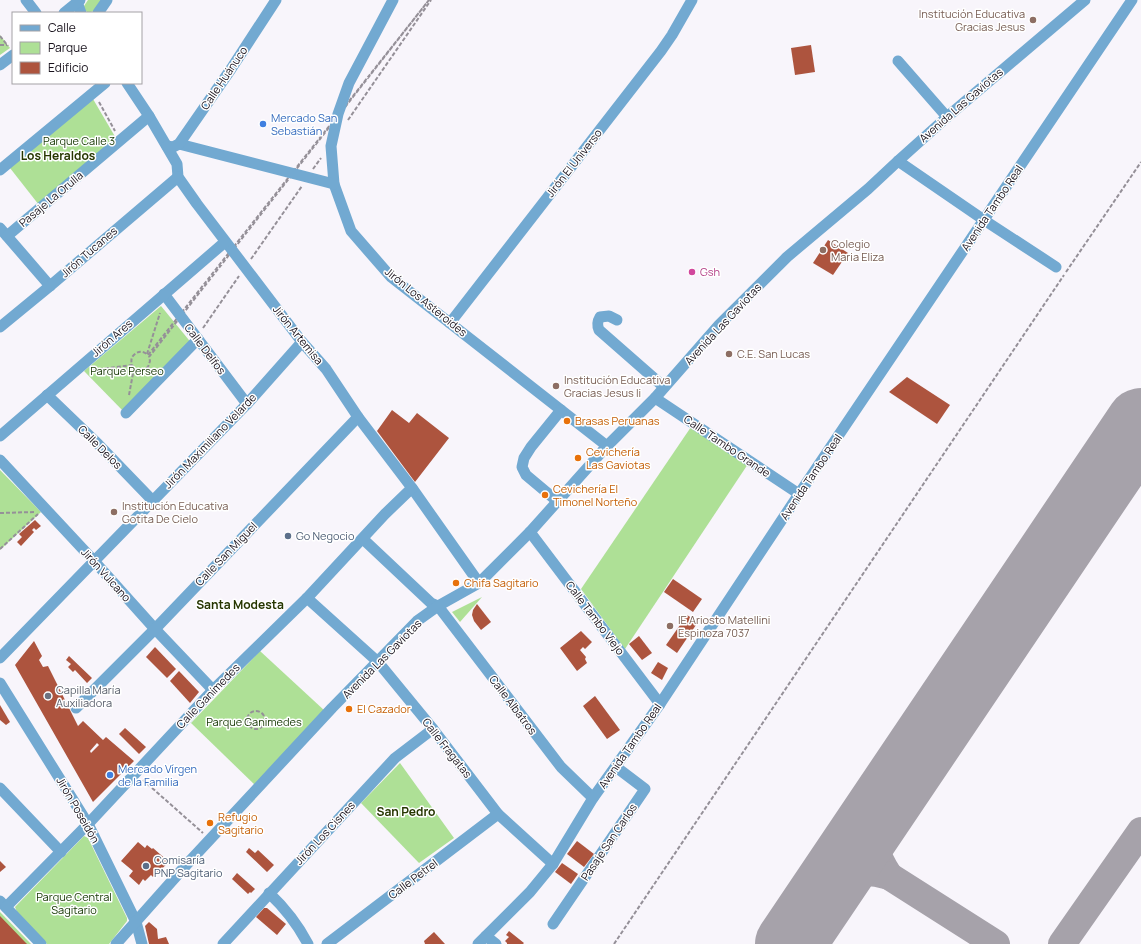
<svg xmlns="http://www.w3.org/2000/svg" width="1141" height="944" font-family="Manrope,sans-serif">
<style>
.green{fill:#aee096}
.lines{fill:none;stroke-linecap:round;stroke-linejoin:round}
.taxiway{stroke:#a6a2aa;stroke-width:28}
.runway{stroke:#a6a2aa;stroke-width:70}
.building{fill:#ad543e;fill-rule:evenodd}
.path{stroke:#959098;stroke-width:2;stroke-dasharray:4 2;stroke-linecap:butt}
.minor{stroke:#72a9d1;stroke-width:11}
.education-dot{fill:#8d6e63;stroke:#fff;stroke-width:1.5}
.shop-dot{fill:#3f7fe0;stroke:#fff;stroke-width:1.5}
.hotel-dot{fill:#d1479c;stroke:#fff;stroke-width:1.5}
.food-dot{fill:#e8710a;stroke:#fff;stroke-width:1.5}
.service-dot{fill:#5c6f8a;stroke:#fff;stroke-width:1.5}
.worship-dot{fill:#6b7280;stroke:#fff;stroke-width:1.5}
.labels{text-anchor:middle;stroke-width:3;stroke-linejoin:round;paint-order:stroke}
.education-label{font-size:11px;fill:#785e54;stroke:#fff;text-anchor:start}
.street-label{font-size:11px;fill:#19131d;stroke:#fff}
.shop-label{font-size:11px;fill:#366cbe;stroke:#fff;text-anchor:start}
.park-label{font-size:11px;fill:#143600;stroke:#fff}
.hotel-label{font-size:11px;fill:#b23c85;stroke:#fff;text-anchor:start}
.food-label{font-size:11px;fill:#c56008;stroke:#fff;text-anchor:start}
.service-label{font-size:11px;fill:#4e5e75;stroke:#fff;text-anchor:start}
.worship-label{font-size:11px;fill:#5b616d;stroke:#fff;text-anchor:start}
.neighbourhood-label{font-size:12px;font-weight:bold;fill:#263600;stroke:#fff}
</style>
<rect width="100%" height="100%" fill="#f8f5fb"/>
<g class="green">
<path d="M88,0H101L94,11L88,13L84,9V6Z"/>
<path d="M0,35L10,48L0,55Z"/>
<path d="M93,99L117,140L39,205L10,168Z"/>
<path d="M161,306L193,345L125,413L84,371Z"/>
<path d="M691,427L748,464L625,649L581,589Z"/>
<path d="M0,470L41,512L0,550Z"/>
<path d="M482,597L460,622L452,612Z"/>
<path d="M260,651L325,711L256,786L191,723Z"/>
<path d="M400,763L454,838L419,863L361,803Z"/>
<path d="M84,836L88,838L127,918V921L109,944H47L17,912L15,907Z"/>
<path d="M0,912L31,944H0Z"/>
</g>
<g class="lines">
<g class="taxiway">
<path d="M879,812C872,842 872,849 889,876"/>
<path d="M834,879C852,870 870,870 889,876L996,944"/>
<path d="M1062,944L1141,831"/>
</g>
<path class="runway" d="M790,944L1141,423"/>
</g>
<g class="building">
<path d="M811,45L815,72L795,75L791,48Z"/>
<path d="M828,240L848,253L833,275L813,263Z"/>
<path d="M907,377L950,405L937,424L889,392Z"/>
<path d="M392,410L409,423L417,413L449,438L415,482L377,431Z"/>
<path d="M35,520L41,526L36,530L34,528L32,530L34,532L21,546L17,542L22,537L19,534Z"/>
<path d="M673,579L702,599L693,612L664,592Z"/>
<path d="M477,604L491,622L481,630L474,621L472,615L473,610Z"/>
<path d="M687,615L698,622L677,653L666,645Z"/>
<path d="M581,631L592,642L585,649L583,647L580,650L586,657L585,659L587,663L577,671L560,648Z"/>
<path d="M639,636L652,653L642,660L629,644Z"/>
<path d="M34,641L42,656L39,660L43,667L48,666L78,726L83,721L103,740L106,737L134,761L93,802L15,665ZM97,743L99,745L91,753L90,751Z"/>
<path d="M155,647L176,669L167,678L146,657Z"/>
<path d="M69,656L92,678L87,683L75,670L73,672L68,667L71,664L66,660Z"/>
<path d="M658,662L668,668L662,680L651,673Z"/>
<path d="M179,671L199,692L190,703L170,681Z"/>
<path d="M595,696L620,730L607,739L583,706Z"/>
<path d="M0,705L10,722L6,725L0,720Z"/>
<path d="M125,728L146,747L139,754L119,734Z"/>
<path d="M577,841L594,854L584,867L567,854Z"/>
<path d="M138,842L145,848L147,845L152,849L153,848L169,862L153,877L151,875L145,881L143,879L139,885L129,876L133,871L121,861Z"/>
<path d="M249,848L255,853L258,850L274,865L267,872L246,852Z"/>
<path d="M0,861L6,867L0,872Z"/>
<path d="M562,863L578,874L571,884L555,872Z"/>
<path d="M237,873L255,889L251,893L250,892L248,894L232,879Z"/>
<path d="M264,908H267L286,924L277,935L256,917Z"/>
<path d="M0,916L25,942L27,944H0Z"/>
<path d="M149,922L157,929L158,939L166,937L169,944H149L145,926Z"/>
<path d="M509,931L524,943L523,944H507V943L505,941L509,937L506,935Z"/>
<path d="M434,932L445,944H425L424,941Z"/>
</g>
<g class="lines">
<g class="path">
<path d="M429,0L149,357L150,361L148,367L141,371C133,370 130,364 132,357C137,351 142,350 148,355Z"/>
<path d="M0,36L8,46"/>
<path d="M0,45H7"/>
<path d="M99,102L115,131"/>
<path d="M348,120L431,0"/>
<path d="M313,169L321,158"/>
<path d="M251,259L302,186"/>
<path d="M1066,272L1141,162"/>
<path d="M203,328L239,276"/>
<path d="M147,354L160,313"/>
<path d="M93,370L132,365"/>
<path d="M129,395L134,368"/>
<path d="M0,513L35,512"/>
<path d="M0,549L38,514"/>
<circle cx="256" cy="720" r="9"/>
<path d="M143,780L203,833"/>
<path d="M614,944L1064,275"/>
</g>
<g class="minor">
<path d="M26,0L36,13"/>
<path d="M393,0L349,83L338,114L331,146L334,184L351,231L391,277L607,446"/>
<path d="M79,1L78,5L81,13"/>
<path d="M64,13L80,0"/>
<path d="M98,13L107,0"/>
<path d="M898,61L947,117"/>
<path d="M0,65L13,55"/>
<path d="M127,83L149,116L177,164L178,177L197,204L302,342L326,369L358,417L412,488L479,583"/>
<path d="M179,144L334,184"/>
<path d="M167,146L173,147L179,144L231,69L276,0"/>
<path d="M898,161L984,220L1056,267"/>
<path d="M0,170L105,83"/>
<path d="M0,228L50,286"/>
<path d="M7,236L149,116"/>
<path d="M164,294L247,404"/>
<path d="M617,320L609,316L600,317C597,322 597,325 599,330L664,387"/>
<path d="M450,323L661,51L672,35L692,0"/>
<path d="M0,327L50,286L178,177"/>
<path d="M47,395L98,444L153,501"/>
<path d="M655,398L799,494"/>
<path d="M126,413L198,339"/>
<path d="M0,436L225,242"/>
<path d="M0,460L94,561L155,629L213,690"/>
<path d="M557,501L526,475L522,467L524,458L531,447L561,410"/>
<path d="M530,532L660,704"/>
<path d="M363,539L431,603L438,606L561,767L593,798"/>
<path d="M307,598L378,662L433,729L498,814L553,864"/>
<path d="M0,658L247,404L302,342"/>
<path d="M0,683L88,824L136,922L142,944"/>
<path d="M76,708L155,629L358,417"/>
<path d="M0,788L61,852"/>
<path d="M269,893C286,909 297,923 308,944"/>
<path d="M0,901L41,944"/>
<path d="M6,907L88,824L213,690L307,598L385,514L412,488"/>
<path d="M553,924L645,789L616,767"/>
<path d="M486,936L496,944"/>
<path d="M116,944L188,863L332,708L417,621L438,606L479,583L530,532L607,446L655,398L719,325L787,257L868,189L898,161L947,117L1085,0"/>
<path d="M223,944L395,758L433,729"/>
<path d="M327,944L498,814"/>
<path d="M478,944L530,892L553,864L593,798L660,704L799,494L1132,0"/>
</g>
</g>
<g class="education-dot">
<circle cx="1033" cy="20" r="4"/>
<circle cx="823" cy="250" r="4"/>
<circle cx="729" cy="354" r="4"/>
<circle cx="556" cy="386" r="4"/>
<circle cx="114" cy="512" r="4"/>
<circle cx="670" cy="626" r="4"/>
</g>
<g class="shop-dot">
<circle cx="263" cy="124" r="4"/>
<circle cx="110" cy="775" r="4"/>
</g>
<circle class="hotel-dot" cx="692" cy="272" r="4"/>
<g class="food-dot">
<circle cx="567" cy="421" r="4"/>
<circle cx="578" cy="458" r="4"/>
<circle cx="545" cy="495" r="4"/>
<circle cx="456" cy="583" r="4"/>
<circle cx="349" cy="709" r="4"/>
<circle cx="210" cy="823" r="4"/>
</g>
<g class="service-dot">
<circle cx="288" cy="536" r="4"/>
<circle cx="146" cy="866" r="4"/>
</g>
<circle class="worship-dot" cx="48" cy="696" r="4"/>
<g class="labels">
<g class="education-label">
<text x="1025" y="18" text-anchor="end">Institución Educativa<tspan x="1025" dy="13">Gracias Jesus</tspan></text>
<text x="831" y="248">Colegio<tspan x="831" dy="13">Maria Eliza</tspan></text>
<text x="737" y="358">C.E. San Lucas</text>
<text x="564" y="384">Institución Educativa<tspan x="564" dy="13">Gracias Jesus Ii</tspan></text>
<text x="122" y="510">Institución Educativa<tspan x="122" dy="13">Gotita De Cielo</tspan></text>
<text x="678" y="624">IE Ariosto Matellini<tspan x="678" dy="13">Espinoza 7037</tspan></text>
</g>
<g class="street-label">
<text transform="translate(224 78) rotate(-56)" y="4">Calle Huánuco</text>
<text transform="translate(961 105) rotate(-41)" y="4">Avenida Las Gaviotas</text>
<text transform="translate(574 163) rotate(-52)" y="4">Jirón El Universo</text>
<text transform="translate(51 199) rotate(-40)" y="4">Pasaje La Orulla</text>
<text transform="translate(992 208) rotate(-56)" y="4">Avenida Tambo Real</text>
<text transform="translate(89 252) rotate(-41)" y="4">Jirón Tucanes</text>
<text transform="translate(426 302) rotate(39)" y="4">Jirón Los Asteroides</text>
<text transform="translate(723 324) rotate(-47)" y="4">Avenida Las Gaviotas</text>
<text transform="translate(298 335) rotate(51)" y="4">Jirón Artemisa</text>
<text transform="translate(112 338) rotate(-41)" y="4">Jirón Ares</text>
<text transform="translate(205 349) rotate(53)" y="4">Calle Delfos</text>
<text transform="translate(210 441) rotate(-46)" y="4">Jirón Maximiliano Velarde</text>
<text transform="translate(727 446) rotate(34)" y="4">Calle Tambo Grande</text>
<text transform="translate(100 447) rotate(45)" y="4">Calle Delos</text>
<text transform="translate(811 477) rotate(-56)" y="4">Avenida Tambo Real</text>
<text transform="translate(226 554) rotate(-46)" y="4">Calle San Miguel</text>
<text transform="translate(106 575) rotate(48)" y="4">Jirón Vulcano</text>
<text transform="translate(595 618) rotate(53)" y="4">Calle Tambo Viejo</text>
<text transform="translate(382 659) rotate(-45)" y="4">Avenida Las Gaviotas</text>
<text transform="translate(208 696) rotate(-46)" y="4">Calle Ganímedes</text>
<text transform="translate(513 705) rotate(53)" y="4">Calle Albatros</text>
<text transform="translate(630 746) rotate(-55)" y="4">Avenida Tambo Real</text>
<text transform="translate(447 748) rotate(52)" y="4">Calle Fragatas</text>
<text transform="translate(78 810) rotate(60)" y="4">Jirón Poseidón</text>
<text transform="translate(325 833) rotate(-47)" y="4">Jirón Los Cisnes</text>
<text transform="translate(609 842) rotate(-56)" y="4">Pasaje San Carlos</text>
<text transform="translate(413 879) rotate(-37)" y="4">Calle Petrel</text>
</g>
<g class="shop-label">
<text x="271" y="122">Mercado San<tspan x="271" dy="13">Sebastián</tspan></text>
<text x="118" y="773">Mercado Vírgen<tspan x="118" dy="13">de la Familia</tspan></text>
</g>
<g class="park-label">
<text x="79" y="145">Parque Calle 3</text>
<text x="127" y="375">Parque Perseo</text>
<text x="254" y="726">Parque Ganimedes</text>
<text x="74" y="901">Parque Central<tspan x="74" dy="13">Sagitario</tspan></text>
</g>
<g class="hotel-label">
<text x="700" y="276">Gsh</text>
</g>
<g class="food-label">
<text x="575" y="425">Brasas Peruanas</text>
<text x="586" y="456">Cevichería<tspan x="586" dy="13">Las Gaviotas</tspan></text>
<text x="553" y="493">Cevichería El<tspan x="553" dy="13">Timonel Norteño</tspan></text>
<text x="464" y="587">Chifa Sagitario</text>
<text x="357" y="713">El Cazador</text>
<text x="218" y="821">Refugio<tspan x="218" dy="13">Sagitario</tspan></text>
</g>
<g class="service-label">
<text x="296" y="540">Go Negocio</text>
<text x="154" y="864">Comisaría<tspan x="154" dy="13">PNP Sagitario</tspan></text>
</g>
<g class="worship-label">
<text x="56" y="694">Capilla María<tspan x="56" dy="13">Auxiliadora</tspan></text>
</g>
<g class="neighbourhood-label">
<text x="58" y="160">Los Heraldos</text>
<text x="240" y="609">Santa Modesta</text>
<text x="406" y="816">San Pedro</text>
</g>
</g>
<rect x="12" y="12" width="130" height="72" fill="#ffffff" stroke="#a3a1a5"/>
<rect x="20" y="25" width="20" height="6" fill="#72a9d1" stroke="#a3a1a5"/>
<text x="48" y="32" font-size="12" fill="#19131d">Calle</text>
<rect x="20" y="42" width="20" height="12" fill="#aee096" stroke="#a3a1a5"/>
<text x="48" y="52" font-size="12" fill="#19131d">Parque</text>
<rect x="20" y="62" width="20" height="12" fill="#ad543e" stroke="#a3a1a5"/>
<text x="48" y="72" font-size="12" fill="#19131d">Edificio</text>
</svg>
